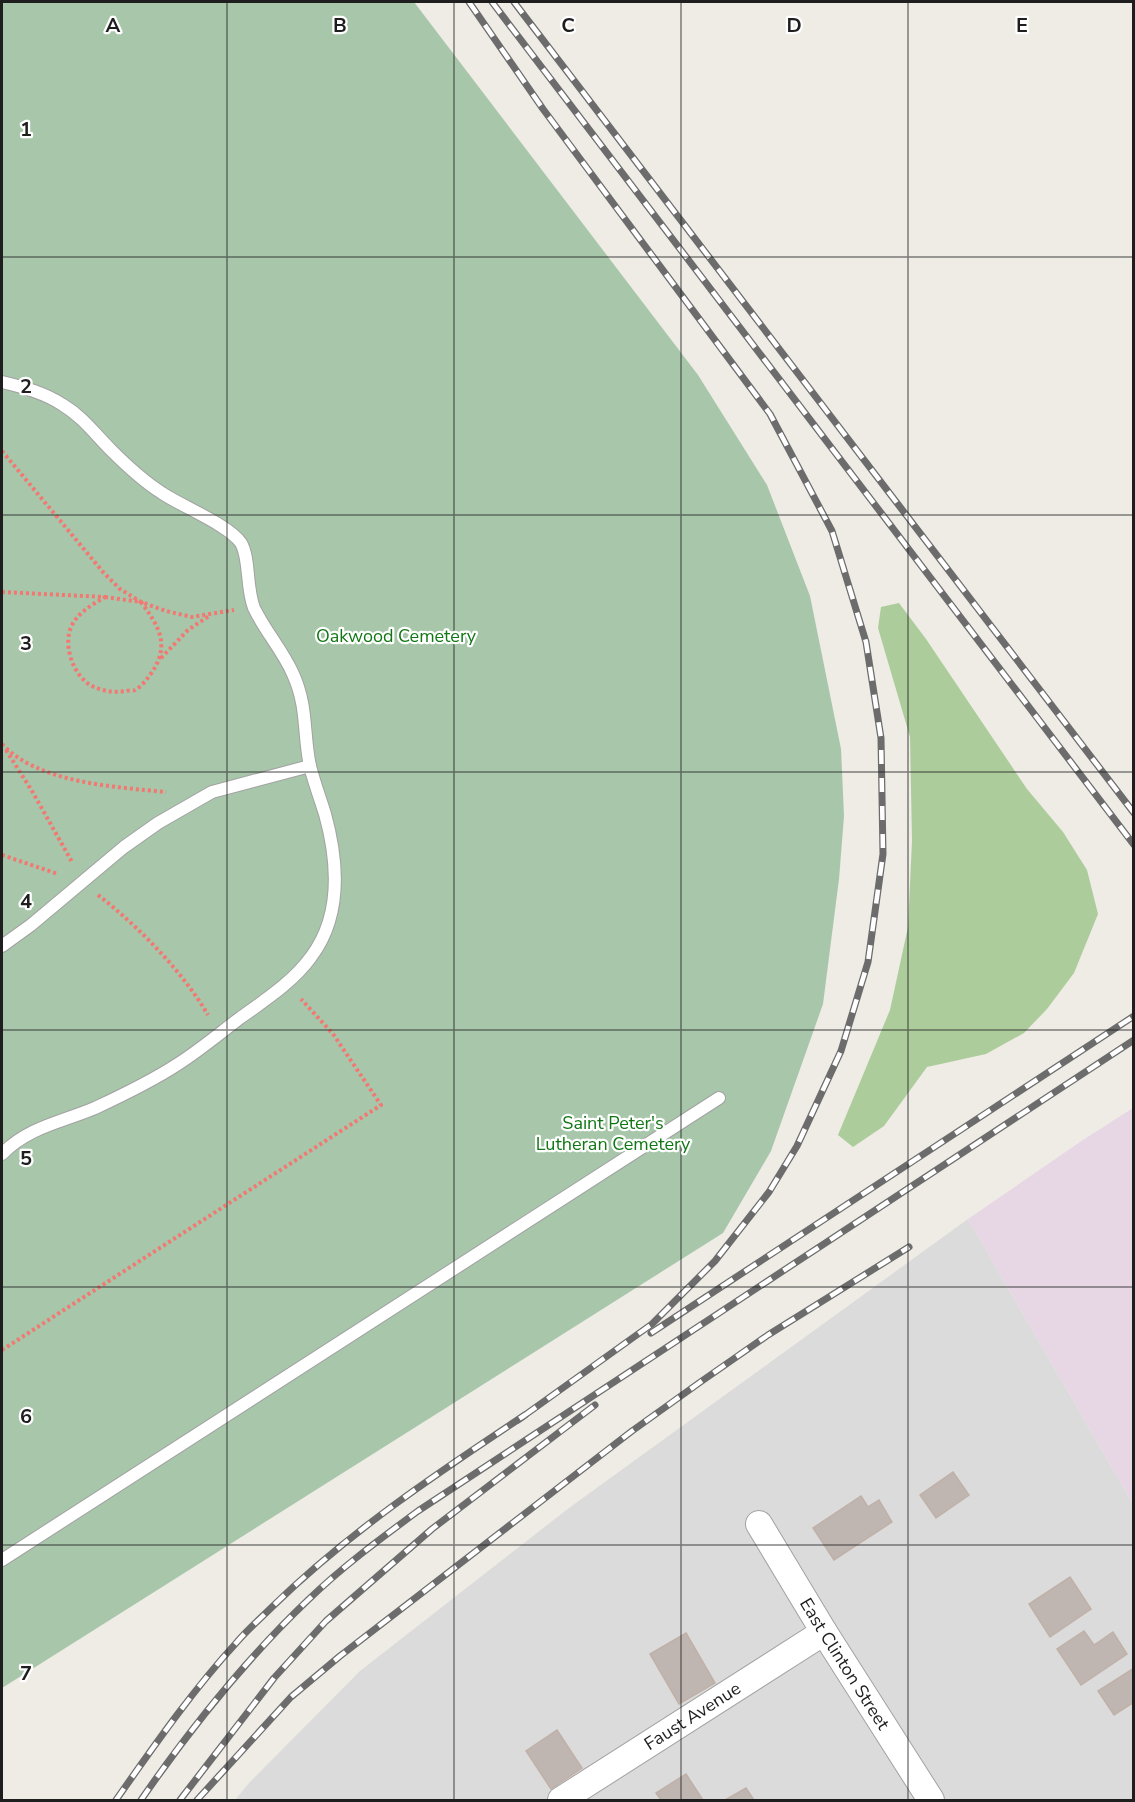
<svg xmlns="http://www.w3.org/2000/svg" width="1135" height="1802" font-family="'Nunito Sans',sans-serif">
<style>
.residential{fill:#dcdbdb}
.industrial{fill:#e7d7e5}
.forest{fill:#accc9b}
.cemetery{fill:#a7c6aa}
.building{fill:#bfb6b1;stroke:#c0b1a8;stroke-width:1.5}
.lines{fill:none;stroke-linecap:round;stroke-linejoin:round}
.service-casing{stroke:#a2a2a2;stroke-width:14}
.minor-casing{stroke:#a2a2a2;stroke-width:28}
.path{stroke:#f37872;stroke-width:4;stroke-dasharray:3 3;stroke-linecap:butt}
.service{stroke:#fff;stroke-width:12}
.minor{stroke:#fff;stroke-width:26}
.rail-casing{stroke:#6c6c6c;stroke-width:7}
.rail{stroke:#fff;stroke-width:4.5;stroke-dasharray:14;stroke-linecap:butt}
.grid{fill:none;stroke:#1e1e1e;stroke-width:1.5;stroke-opacity:0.55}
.labels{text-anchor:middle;stroke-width:4.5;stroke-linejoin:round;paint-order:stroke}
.park-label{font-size:18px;fill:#117714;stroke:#fff}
.street-label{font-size:18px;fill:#1e1e1e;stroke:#fff}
.grid-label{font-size:20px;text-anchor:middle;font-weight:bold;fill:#1e1e1e;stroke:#fff;stroke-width:4.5;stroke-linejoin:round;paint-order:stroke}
</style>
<rect width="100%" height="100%" fill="#efebe5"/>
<path class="residential" d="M968,1219L1133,1504V1800H235L250,1782L360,1671L569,1508Z"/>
<path class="industrial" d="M1133,1108V1504L968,1219L1083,1140Z"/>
<path class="forest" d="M899,603L926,639L1027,789L1063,832L1087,870L1098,914L1074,973L1047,1009L1024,1033L986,1054L927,1067L884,1126L853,1147L838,1135L890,1010L908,927L912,841L910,737L878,628L881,607Z"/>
<path class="cemetery" d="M2,2H414L698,375L767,485L810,596L841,749L844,816L839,879L823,1004L771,1151L723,1233L2,1688Z"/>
<g class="building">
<path d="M953,1472L969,1495L936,1518L920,1495Z"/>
<path d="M861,1496L868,1507L879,1500L892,1522L834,1560L813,1528Z"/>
<path d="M1070,1577L1091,1609L1050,1637L1029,1604Z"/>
<path d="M1084,1631L1094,1645L1113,1632L1127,1654L1081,1685L1057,1649Z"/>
<path d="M686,1633L715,1683L679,1704L650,1654Z"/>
<path d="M1134,1668V1702L1114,1715L1098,1691Z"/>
<path d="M557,1730L582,1768L551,1789L526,1751Z"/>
<path d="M686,1774L703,1800H661L656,1793Z"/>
<path d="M746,1788L754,1800H725Z"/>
</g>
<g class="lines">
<g class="service-casing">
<g id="service">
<path d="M2,382C23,387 45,393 63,405C83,417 95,434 111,450C127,466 143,481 162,493C181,506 229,525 241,543C250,558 246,588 254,608C265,631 283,651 293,674C308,707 303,733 310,766C314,782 320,798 325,814C338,861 342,916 311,957C293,982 265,1000 240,1018C220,1033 200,1050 178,1064C152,1081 123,1095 95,1108C62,1122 28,1127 2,1154"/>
<path d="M2,946L31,925L124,847L158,823L212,792L310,766"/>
<path d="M2,1560L719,1098"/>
</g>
</g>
<g class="minor-casing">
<g id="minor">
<path id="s1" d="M759,1524L824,1632L931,1800"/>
<path id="s2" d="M561,1800L824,1632"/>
</g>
</g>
<g class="path">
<path d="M2,451L103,572L120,589L141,602L166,611L192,617L234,610"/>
<path d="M2,592L105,597"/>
<path d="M105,597L141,602C157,624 170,642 154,669C150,675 143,686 135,690C133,691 129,690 126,691C114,693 101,691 90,685C73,674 63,646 71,627C78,612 92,605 105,597Z"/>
<path d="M161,658L188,630L209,616"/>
<path d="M2,744C38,783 115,787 166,792"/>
<path d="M6,750L32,791L72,862"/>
<path d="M2,855L58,874"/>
<path d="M98,895C138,926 183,972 208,1015"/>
<path d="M2,1350L381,1105L333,1034L301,999"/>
</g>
<use href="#service" class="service"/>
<use href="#minor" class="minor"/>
<g class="rail-casing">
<g id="rail">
<path d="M469,2L543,109L770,414L832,531L866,642L881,738L883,854L868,962L841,1051L797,1146L769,1192L715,1261L652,1324L518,1420"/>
<path d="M492,2L1134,845"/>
<path d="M514,2L1134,813"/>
<path d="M651,1333L1134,1016"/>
<path d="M116,1800C154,1746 192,1691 237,1642C248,1629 261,1618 272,1607C349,1532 436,1474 525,1415"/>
<path d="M141,1800C190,1729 245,1660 308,1600C342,1567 380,1539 418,1511L1134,1040"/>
<path d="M180,1800L274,1678L326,1621L432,1529L595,1405"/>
<path d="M197,1800L291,1697L340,1656L632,1431L699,1383L768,1335L909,1247"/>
</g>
</g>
<use href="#rail" class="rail"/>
</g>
<path class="grid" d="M227,2V1800M454,2V1800M681,2V1800M908,2V1800M2,257H1134M2,515H1134M2,772H1134M2,1030H1134M2,1287H1134M2,1545H1134"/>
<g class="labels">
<g class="park-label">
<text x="396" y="642">Oakwood Cemetery</text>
<text x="613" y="1129">Saint Peter's<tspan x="613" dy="21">Lutheran Cemetery</tspan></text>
</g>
<g class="street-label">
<text dy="6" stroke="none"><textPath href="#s1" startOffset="164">East Clinton Street</textPath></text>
<text dy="6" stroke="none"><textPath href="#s2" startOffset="156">Faust Avenue</textPath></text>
</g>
</g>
<g class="grid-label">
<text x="113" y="32">A</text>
<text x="340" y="32">B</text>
<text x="568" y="32">C</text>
<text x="794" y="32">D</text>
<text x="1022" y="32">E</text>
<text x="26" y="136">1</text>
<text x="26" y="393">2</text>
<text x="26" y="650">3</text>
<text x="26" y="908">4</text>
<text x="26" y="1165">5</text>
<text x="26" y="1423">6</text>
<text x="26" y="1680">7</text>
</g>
<rect width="1135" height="1802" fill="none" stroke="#1e1e1e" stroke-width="6"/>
</svg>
